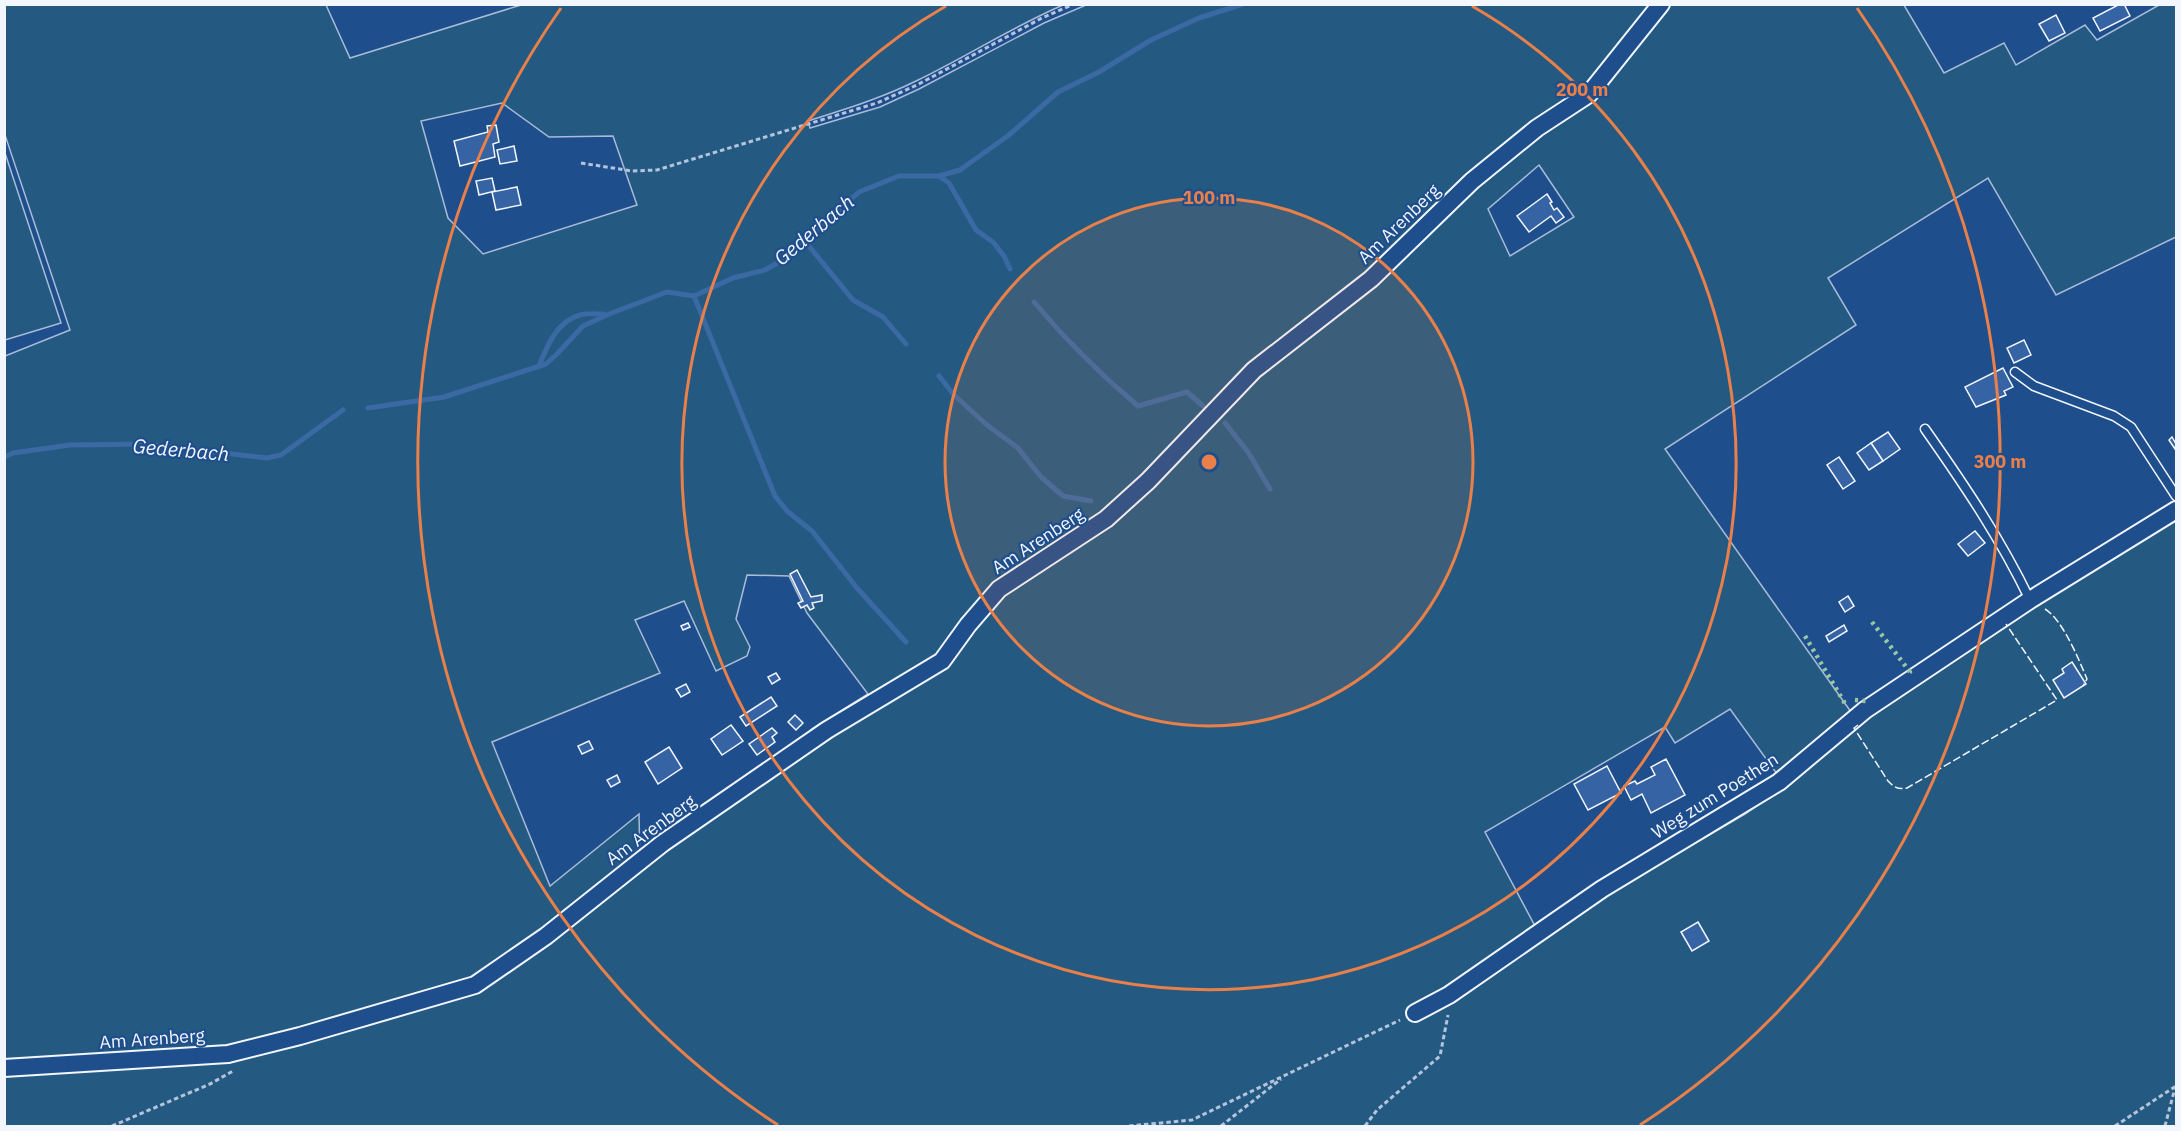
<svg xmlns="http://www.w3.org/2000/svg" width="2181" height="1131" font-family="'IBM Plex Sans',sans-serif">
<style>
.green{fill:#245a82;stroke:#a8bbd7;stroke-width:1.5;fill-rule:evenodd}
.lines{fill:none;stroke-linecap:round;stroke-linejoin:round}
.stream{stroke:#3b69a3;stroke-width:5}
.building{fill:#3563a3;stroke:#f2f6ff;stroke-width:1.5}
.service-casing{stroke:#f2f6ff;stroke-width:11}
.minor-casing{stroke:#f2f6ff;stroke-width:20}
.path{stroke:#b3c4dc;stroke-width:3;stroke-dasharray:4.5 3;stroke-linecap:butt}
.service{stroke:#1f4e8c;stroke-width:8}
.minor{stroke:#1f4e8c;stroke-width:16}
.hedge{stroke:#97c8a6;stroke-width:4.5;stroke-dasharray:3 4.5;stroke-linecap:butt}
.fence{stroke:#f2f6ff;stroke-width:1.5;stroke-dasharray:8 3;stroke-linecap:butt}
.ring{fill:none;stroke:#ea8049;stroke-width:3}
.labels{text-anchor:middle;stroke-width:4.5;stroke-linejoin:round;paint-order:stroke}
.street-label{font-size:18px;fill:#f2f6ff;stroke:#1f4e8c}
.water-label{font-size:20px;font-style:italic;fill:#f2f6ff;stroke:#1f4e8c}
.centre{fill:#ea8049;stroke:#1f4e8c;stroke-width:3}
.ring-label{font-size:18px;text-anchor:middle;font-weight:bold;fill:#ea8049;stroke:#1f4e8c;stroke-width:4.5;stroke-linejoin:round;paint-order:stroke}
</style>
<rect width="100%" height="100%" fill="#1f4e8c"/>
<g class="green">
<path d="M5,5H326L350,58L521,5H1063C1012,27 966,57 916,81C882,98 845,109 808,121L810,128L880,107L919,89L1044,23L1086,5H1656L1586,90L1534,123L1468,175L1476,189L1540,132L1590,98L1666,5H1904L1944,73L2004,43L2016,65L2085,25L2097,40L2159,5H2176V237L2056,295L1988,178L1828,278L1856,325L1665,449L1851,712L1780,778L1730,709L1675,743L1665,727L1485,832L1535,926L1435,996L1411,1008L1417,1019L1439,1009L1606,895L1745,814L1785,786L1885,703L2176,514V1126H5V356L70,330L5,135ZM502,103L549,137L613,136L637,205L483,254L448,218L421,121ZM1539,165L1574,217L1510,256L1488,209ZM747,575L789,576L807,613L868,694L812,729L811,745L734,802L640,859L639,814L550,886L492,742L660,673L635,620L684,601L716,671L747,656L750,647L736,619Z"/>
<path d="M5,153L61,323L5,340H4Z"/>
</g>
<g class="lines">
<g class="stream">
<path d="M939,176L949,183L976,230L993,242L1004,256L1010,269"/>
<path d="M804,240L853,300L883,317L906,344"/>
<path d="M694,296L775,496L787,511L812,531L857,588L906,642"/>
<path d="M1034,302C1065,339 1100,374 1138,406L1187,392L1203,406"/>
<path d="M539,366C547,346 557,321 580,315C587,313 597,314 604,314"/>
<path d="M939,376L954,395L987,425L1018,448L1041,477L1063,496L1091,501"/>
<path d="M368,408L444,397L546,364L556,355L583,326L609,314L667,292L694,296L733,278L765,270L781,261L859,192L899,176H939L960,170L1009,135L1058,92L1099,72L1151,40L1199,18L1243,4"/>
<path d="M1225,423L1248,452L1270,489"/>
<path d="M4,457L13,453L70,445L146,444L267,458L281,455L343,410"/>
</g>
</g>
<g class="building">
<path d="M2120,4H2124L2130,16L2100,31L2093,18Z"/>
<path d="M2056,15L2065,33L2049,41L2039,24Z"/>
<path d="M496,125L499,142L493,144L495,157L460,166L454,141L488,132L487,126Z"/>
<path d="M514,146L517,161L500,164L497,150Z"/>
<path d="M492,178L495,191L479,195L476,181Z"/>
<path d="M517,187L521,205L496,210L492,192Z"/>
<path d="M1547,194L1552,202L1550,203L1554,210L1557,208L1564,217L1556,223L1551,216L1529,232L1517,216Z"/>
<path d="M2024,340L2031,355L2014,363L2007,348Z"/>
<path d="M2003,368L2013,387L2004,391L2006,395L1976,407L1965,387Z"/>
<path d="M1888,432L1900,449L1883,461L1871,443Z"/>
<path d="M2172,437L2176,444L2175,449L2169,440Z"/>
<path d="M1871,443L1883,461L1869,470L1857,453Z"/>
<path d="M1839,457L1855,481L1843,489L1827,465Z"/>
<path d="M1975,531L1985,543L1968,556L1958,544Z"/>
<path d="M797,570L811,597L822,595V601L812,603L814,608L810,610L807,605L801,608L798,603L803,601L790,574Z"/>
<path d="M1848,596L1854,606L1845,612L1839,602Z"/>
<path d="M688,623L690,627L683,630L681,626Z"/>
<path d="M1844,625L1847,631L1829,642L1826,636Z"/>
<path d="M2072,662L2086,684L2064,698L2053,680L2064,673L2062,669Z"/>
<path d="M776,673L780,679L772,684L768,677Z"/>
<path d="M686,684L690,692L681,697L676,689Z"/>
<path d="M771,697L777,706L746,726L740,717Z"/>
<path d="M795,715L803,723L796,730L788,722Z"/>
<path d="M731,725L743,741L722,755L711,739Z"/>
<path d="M772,728L777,733L772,737L775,742L757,755L749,744Z"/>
<path d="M589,741L593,749L582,754L578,746Z"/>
<path d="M669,747L682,768L658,784L645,762Z"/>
<path d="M1666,759L1685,795L1651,813L1642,794L1631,800L1624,786L1635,781L1637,784L1655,775L1651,767Z"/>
<path d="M1607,766L1621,793L1588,810L1574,784Z"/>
<path d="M617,775L620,782L611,787L607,780Z"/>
<path d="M1698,922L1709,941L1692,951L1681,932Z"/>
</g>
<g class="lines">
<g class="service-casing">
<g id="service">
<path d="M2015,372L2034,386L2114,416L2131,427L2176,496"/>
<path d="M1925,429C1965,486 2000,538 2030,600"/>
</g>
</g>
<g class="minor-casing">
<g id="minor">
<path d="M1415,1013L1449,995L1602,889L1779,782L1865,710L2030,600L2176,510"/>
<path d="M4,1068L228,1054L300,1036L475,985L546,936L663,843L827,730L942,661L968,625L999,589L1106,519L1148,481L1254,370L1371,279L1472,181L1537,128L1589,94L1661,4"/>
</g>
</g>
<g class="path">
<path d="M581,163L632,171L657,170L877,103L917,85L1042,18L1074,4"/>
<path d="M112,1126L210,1084L233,1071"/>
<path d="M1129,1126L1192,1120L1400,1020"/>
<path d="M1221,1126L1281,1079"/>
<path d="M1365,1126L1377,1110L1440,1056L1448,1015"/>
<path d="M2115,1126L2176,1086"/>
<path d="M2165,1126L2175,1088"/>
</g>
<use href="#service" class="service"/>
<use href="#minor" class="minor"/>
<g class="hedge">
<path d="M1872,622L1910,672L1906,674"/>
<path d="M1805,636L1847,707"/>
<path d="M1855,700L1866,701L1869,699"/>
</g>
<g class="fence">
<path d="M2045,609C2063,620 2079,660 2087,679L2083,686"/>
<path d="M1858,725L1854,728L1888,781C1894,787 1898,790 1907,788L2057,700L2006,624"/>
</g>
</g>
<circle cx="1209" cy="462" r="264" fill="#ea8049" fill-opacity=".12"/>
<g class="ring">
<circle cx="1209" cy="462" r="264"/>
<path d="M1472 6A527 527 0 1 1 946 6"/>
<path d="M778 1125A791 791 0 0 1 561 8M1857 8A791 791 0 0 1 1640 1125"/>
</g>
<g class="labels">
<g class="street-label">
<text transform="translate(1399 224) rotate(-44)" y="6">Am Arenberg</text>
<text transform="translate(1038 541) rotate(-33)" y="6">Am Arenberg</text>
<text transform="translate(1715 796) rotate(-32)" y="6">Weg zum Poethen</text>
<text transform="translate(651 830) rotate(-36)" y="6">Am Arenberg</text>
<text transform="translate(152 1039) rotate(-4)" y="6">Am Arenberg</text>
</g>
<g class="water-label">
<text transform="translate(814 230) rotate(-40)" y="7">Gederbach</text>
<text transform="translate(181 450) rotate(5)" y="7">Gederbach</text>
</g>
</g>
<circle cx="1209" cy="462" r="9" class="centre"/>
<g class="ring-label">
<text x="1582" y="96">200 m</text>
<text x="1209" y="204">100 m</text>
<text x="2000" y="468">300 m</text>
</g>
<rect width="2181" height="1131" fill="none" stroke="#f2f6ff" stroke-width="12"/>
</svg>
